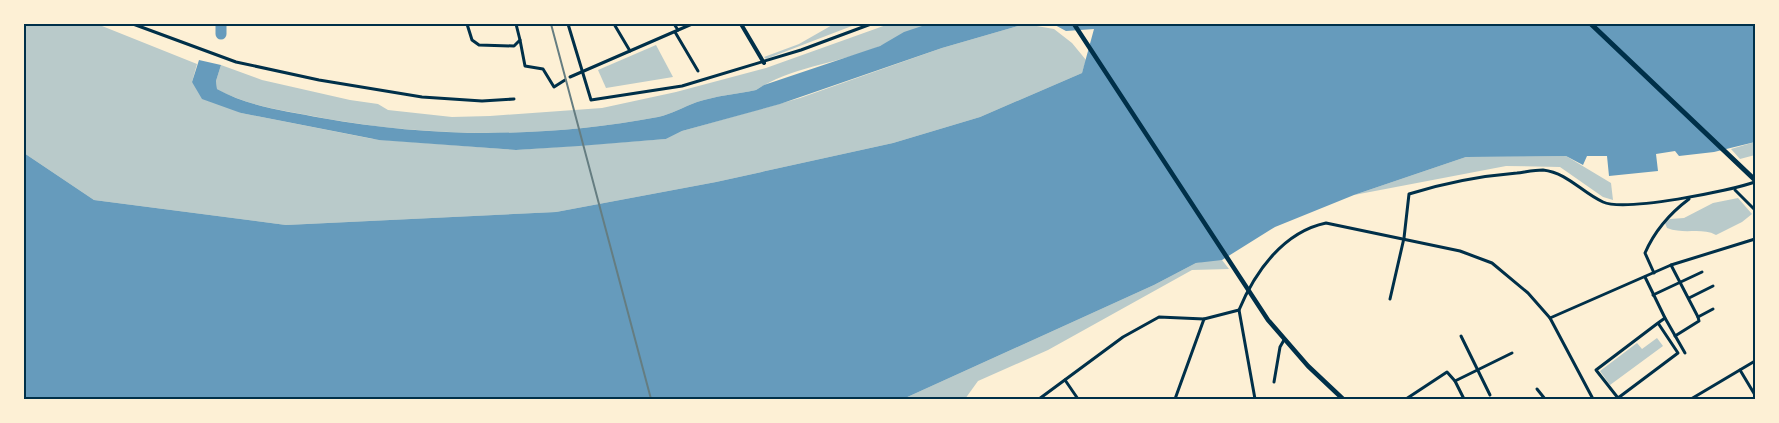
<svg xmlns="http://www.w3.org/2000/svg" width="1779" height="423" font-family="'Fira Sans',sans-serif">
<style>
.green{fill:#b9caca}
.water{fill:#669bbc}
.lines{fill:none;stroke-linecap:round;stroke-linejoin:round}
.stream{stroke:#669bbc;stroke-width:2}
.river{stroke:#669bbc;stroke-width:11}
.minor{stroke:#003049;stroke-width:3}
.tertiary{stroke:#003049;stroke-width:4}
.secondary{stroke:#003049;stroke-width:4.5}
.trunk{stroke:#003049;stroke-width:5}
.rail{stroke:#657d81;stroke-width:2}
.neatline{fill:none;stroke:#003049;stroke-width:2}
</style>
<rect width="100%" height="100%" fill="#fdf0d5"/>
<g class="green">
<path d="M24,24H97L197,64L192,82L241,113L373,139L516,150L666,139L682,131L800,98L942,48L1025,24L1054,29L1072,43L1086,60L1082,73L980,117L893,143L716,182L556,212L286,225L94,200L24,153Z"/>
<path d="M834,24H857L766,59L764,57L799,44Z"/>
<path d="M889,24H930C911,30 898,38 880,46C841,63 793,66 756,90C737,94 715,96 697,102C683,107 672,114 658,117C542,139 423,138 307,115C275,109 246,105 217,89L216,81L221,65L262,80L350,100L378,104L388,110L452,117L490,116L602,108L676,92L766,68Z"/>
<path d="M656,45L673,77L606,88L598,70Z"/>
<path d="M1755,142V155L1740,159L1731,149Z"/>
<path d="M1566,156L1611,183L1613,200L1603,197L1560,167L1506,166L1354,195L1466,157Z"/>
<path d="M1738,198L1752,214L1742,222L1716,235C1701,227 1685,235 1667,228L1665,223L1670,219L1684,218L1713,203Z"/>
<path d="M1211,260H1222L1229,269L1192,270L1048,350L978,381L965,399H903L1154,285L1196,263Z"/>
<path d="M1657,338L1663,346L1610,385L1600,371L1637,343L1642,349Z"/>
</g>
<g class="water">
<path d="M928,24H1025L942,48L780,104L682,131L666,139L579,146L516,150L379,140L241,113L202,99L192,82L199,60L221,65L216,81L217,89C249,107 286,111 322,118C433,138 547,138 658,117C672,114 683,107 697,102C715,96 737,94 756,90L764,85L880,46L904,32Z"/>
<path d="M1053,24H1755V142L1714,152L1679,156L1675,151L1656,154L1658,171L1609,176L1607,156H1587L1583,165L1566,156L1466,157L1354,195L1275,227L1222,260L1196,263L1154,285L903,399H24V153L94,200L286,225L556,212L716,182L893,143L980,117L1082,73L1094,29L1066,31Z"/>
</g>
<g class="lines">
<path class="stream" d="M234,24H235"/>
<path class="river" d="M221,24V34"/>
<g class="minor">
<path d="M133,24L236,62L319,80L422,97L482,101L514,99"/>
<path d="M467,24L472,40L479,45L514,46L520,40L516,24"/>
<path d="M568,24L591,100L682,86L801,50L871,24"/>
<path d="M614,24L630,51"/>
<path d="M674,24L678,30"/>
<path d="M675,32L698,71"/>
<path d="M520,40L525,66L543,69L554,87L565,80"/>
<path d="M570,77L692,24"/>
<path d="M1735,190L1755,210"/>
<path d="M1671,265L1698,317L1713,309"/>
<path d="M1654,273L1645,253C1655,230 1669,214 1689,199"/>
<path d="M1645,277L1665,318L1685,353"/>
<path d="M1653,295L1702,272"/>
<path d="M1689,298L1713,286"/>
<path d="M1390,299L1404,238L1409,194C1444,183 1481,176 1517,173C1525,172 1535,170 1543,170C1568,173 1581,192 1603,202C1625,212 1730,191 1755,182"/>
<path d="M1239,310L1255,399"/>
<path d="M1550,318L1671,265L1755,239"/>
<path d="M1658,323L1678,353L1618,398L1596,370L1658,323L1665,318"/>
<path d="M1461,336L1490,395"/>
<path d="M1675,336L1699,321L1698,317"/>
<path d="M1740,370L1755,395"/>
<path d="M1065,380L1078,399"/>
<path d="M1455,381L1512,353"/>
<path d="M1274,382L1280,347L1284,340"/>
<path d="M1537,389L1545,399"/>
<path d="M1039,399L1123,337L1159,317L1204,319L1239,310C1255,272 1283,232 1326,223L1460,251L1492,263L1528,293L1550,318L1593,399"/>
<path d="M1175,399L1204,319"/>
<path d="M1406,399L1447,372L1455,381L1464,399"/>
<path d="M1691,399L1755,361"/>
</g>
<path class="tertiary" d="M741,24L764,63"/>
<path class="secondary" d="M1074,24L1268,320L1308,366L1343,399"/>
<path class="trunk" d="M1591,24L1755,180"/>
<path class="rail" d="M551,24L651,399"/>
</g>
<rect width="1779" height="423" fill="none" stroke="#fdf0d5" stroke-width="50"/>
<rect x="25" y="25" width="1729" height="373" class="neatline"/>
</svg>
